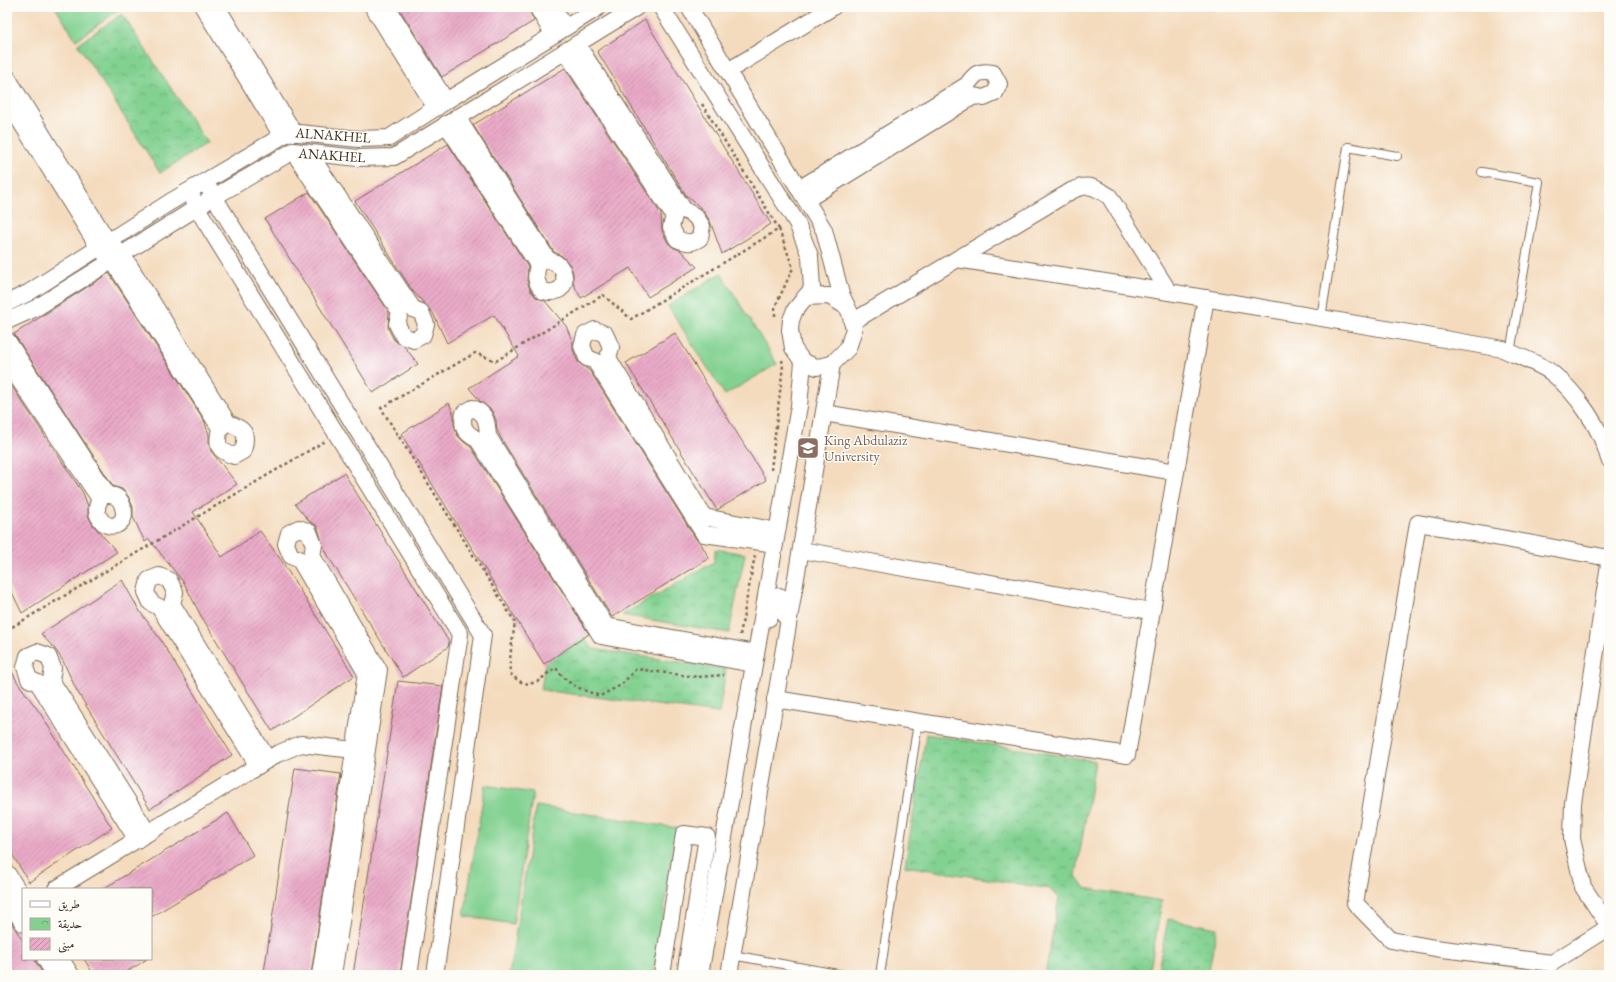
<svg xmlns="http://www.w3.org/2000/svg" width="1616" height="982" font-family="'EB Garamond',Amiri,serif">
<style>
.park{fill:url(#park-crowns);stroke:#5e7e58}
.pitch{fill:#82d191;stroke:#5e7e58}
.building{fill:url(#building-hatch)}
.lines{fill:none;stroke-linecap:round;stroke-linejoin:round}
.lane-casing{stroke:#7c6856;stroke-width:10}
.street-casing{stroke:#7c6856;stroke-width:18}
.path{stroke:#7c6856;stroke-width:2.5;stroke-dasharray:3 3;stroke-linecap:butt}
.lane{stroke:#fff;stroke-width:8}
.street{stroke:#fff;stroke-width:16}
.labels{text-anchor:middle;stroke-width:3;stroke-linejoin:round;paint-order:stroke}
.street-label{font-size:14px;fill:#3b2a1e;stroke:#fdfcf7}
.education-label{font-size:14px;fill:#785e54;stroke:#fdfcf7;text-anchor:start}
</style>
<defs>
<pattern id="park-crowns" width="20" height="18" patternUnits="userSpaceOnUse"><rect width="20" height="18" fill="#82d191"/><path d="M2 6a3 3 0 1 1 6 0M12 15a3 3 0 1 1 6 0" fill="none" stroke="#6caa76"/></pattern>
<pattern id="building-hatch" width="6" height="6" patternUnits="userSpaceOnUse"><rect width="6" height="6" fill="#eaaac8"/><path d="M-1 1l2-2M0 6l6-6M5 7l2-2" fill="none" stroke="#bf8ba2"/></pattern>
</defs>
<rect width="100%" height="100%" fill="#fdfcf7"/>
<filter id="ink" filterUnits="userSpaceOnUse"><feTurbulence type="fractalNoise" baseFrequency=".025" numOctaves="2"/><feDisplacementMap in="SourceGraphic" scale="8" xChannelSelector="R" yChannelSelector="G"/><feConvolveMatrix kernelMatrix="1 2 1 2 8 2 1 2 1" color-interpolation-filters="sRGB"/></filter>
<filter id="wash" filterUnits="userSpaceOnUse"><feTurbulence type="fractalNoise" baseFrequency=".012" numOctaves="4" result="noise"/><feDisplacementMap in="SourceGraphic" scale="16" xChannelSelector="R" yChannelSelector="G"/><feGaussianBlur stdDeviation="0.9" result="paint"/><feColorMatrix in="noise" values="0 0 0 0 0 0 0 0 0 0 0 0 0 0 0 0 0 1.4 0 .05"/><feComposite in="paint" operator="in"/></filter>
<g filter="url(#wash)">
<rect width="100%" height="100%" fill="#f4dbbe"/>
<g class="park">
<path d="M122,14L207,143L160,173L78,44Z"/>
<path d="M715,549L745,554L729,633L622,615L714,562Z"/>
<path d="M583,637L593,649L726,669L719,713L541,690L545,663Z"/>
<path d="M926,734L1095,761L1076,876L1085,888L1162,901L1149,975H1045L1059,898L1051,889L905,866Z"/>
<path d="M1168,919L1217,928L1208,975H1157Z"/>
</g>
<g class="pitch">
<path d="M55,7H117L119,10L76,40Z"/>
<path d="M721,273L777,364L725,395L668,306Z"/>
<path d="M485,785L533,793L513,924L464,916Z"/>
<path d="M536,806L677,828L654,975H509Z"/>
</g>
<g id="blocks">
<g class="building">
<path d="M398,7H528L534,21L442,77Z"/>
<path d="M645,20L771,224L722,254L710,221L703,210L686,195L597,51Z"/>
<path d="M565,68L661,214L662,231L668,243L674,248L680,250L697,267L648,297L630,268L581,298L573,283V273L570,265L562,256L554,252L473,125Z"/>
<path d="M448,144L528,267L527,280L530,290L536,297L545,301L566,326L573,343V350L578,362L590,371L696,539L700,542L709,558L612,617L502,440L497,430L496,420L492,411L480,401L469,388L519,356L494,315L447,343L433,313L412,290L355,201Z"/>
<path d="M309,192L389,312L388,328L394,340L404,346L418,364L373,393L265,219Z"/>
<path d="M109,273L204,420L209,435V443L211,451L237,484L193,512L222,557L260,531L281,560L354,676L272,731L200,614L184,583L149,539L145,542L133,517V507L128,496L122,489L113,486L14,334Z"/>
<path d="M675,333L766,480L717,510L626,363Z"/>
<path d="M7,379L83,493L88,506V515L93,525L117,552L22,613L7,582Z"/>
<path d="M449,403L454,415V424L457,435L464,442L471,447L589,634L544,664L401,434Z"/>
<path d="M344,473L449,642L448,647L403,677L330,559L323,546L318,528L316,525L310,522L295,504Z"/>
<path d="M122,580L139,610L160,639L232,755L150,809L77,691L63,661L55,649L41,634Z"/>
<path d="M7,662L18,683L40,713L112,828L29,882L7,846Z"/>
<path d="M398,681L443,686L400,975H353Z"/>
<path d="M295,768L341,774L311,975H286L264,972Z"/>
<path d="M228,813L253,855L224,873L151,917V889H103Z"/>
<path d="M7,916L23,941V959H34L44,975H7Z"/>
<path d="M84,959H147L122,975H94Z"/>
</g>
</g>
</g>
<g filter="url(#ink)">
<use href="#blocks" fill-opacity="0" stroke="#7c6856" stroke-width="1"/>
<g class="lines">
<g class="lane-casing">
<g id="lane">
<path d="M1482,172L1539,182L1510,353"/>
<path d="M1321,318L1348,147L1397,156"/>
<path d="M732,955L843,975"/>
<path d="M880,975L918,722"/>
</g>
</g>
<g class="street-casing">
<g id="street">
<path d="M203,7L282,136"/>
<path d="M217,7L294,133"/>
<path d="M373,7L436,108"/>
<path d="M387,7L446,101"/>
<path d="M537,7L553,34"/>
<path d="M553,7L565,27"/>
<path d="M661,7L797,223L810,256L812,289L795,310L791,320L790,330L793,348L803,362L799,406L700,975"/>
<path d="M689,7L824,230L841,294L850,313L854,329L848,348L832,364L729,975"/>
<path d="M565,51L674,216L671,227L677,239C687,243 691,244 700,238L702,226L695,216L684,210L577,44"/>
<path d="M728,71L833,7"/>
<path d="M7,77L108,242L122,254L228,423C245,429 248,433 243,451L234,456C217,450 216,445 220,428L112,260L99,248L7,100"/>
<path d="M446,124L538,265C535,276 535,282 543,291C547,292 552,293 556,291C568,288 566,270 557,264C555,262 551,261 548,260L457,117"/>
<path d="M293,151L400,312L397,324L403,336L414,340L423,335L426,324L421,312L413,309L309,153"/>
<path d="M205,182L483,635L435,975"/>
<path d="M799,189L967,85C975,74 978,70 993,73L999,84L995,93L984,98L974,96L806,200"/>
<path d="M190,192L197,208L460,634L409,975"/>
<path d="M957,259L1169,292L1503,349C1515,355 1543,365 1552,373C1576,392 1602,429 1609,459"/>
<path d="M805,297L829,296L847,307"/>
<path d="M7,303L28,293L170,202L289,132L359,139L389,138L446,101L599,7"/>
<path d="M7,321L36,308L214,197L293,151L358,158L394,157L637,7"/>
<path d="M852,322L1071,191C1088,183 1093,186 1109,196L1169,292"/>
<path d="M7,340L108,495C112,495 116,496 119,499C123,504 126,515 122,520C116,530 103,526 99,517C95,511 97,505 100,499L7,362"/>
<path d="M803,362L817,367L832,364"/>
<path d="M824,413L1176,472"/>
<path d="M775,544L704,534L595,361L587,358L582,346L585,335L595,330L605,334L611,347L608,358L704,517L777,531"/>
<path d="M801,550L1151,611"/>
<path d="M1609,558L1418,523L1355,903L1391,940L1435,948L1552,963L1609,927"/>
<path d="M1609,564L1573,803L1572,839L1583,887L1609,926"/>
<path d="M769,618L779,596L785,599L787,604L785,616"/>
<path d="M753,664L601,636L478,440C465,433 461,428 464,413L473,408C487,414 487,422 488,436L606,626L756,653"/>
<path d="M775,699L1127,755L1206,298"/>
<path d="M258,766L159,607L151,603L146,592L149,580L159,576L169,580L175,592L172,604L268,760"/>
<path d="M137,840L38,683L29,679L25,667L28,656L37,652L48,656L53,668L51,680L148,833"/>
<path d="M7,873L23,898"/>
<path d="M56,889L277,754L301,744L354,750"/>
<path d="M7,898L23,923"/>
<path d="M45,959L55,975"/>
<path d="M61,959L71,975"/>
<path d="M320,975L366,673L299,559L291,556L286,544L289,533L299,528L309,532L314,545L312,556L379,670L333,975"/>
<path d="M662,975L684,834L707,837L685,975"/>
</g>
</g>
<g class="path">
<path d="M702,104L779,229L631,319L603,295L496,361L475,353L381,408L515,622C514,632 507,668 511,674C513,677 518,680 521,682C527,684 530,684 536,682C542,680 547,672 556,668C568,686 581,689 600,696L621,685L636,669L697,677L724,675"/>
<path d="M775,316V307L793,268L779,229"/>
<path d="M771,470L783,365L782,360"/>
<path d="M7,630L325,441"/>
<path d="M740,635L755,555"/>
</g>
<use href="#lane" class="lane"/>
<use href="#street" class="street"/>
</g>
</g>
<defs>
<g id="university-square" transform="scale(1.15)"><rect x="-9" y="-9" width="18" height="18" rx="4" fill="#8d6e63" stroke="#fdfcf7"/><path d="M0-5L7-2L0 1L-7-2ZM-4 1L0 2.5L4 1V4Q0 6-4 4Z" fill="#fff"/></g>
</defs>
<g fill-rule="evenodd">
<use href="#university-square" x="808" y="448"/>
</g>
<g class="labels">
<g class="street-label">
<text transform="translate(333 135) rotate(4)" y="5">ALNAKHEL</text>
<text transform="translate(332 155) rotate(4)" y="5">ANAKHEL</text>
</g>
<g class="education-label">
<text x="824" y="445">King Abdulaziz<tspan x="824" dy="16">University</tspan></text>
</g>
</g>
<rect width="1616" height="982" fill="none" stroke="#fdfcf7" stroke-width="24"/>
<rect x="22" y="888" width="130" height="72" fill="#fdfcf7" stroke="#afa8a0"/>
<rect x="30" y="901" width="20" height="6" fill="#ffffff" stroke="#afa8a0"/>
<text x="58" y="908" font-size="12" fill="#3b2a1e">طريق</text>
<rect x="30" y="918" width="20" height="12" fill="url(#park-crowns)" stroke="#afa8a0"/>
<text x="58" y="928" font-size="12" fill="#3b2a1e">حديقة</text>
<rect x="30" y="938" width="20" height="12" fill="url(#building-hatch)" stroke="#afa8a0"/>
<text x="58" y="948" font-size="12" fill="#3b2a1e">مبنى</text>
</svg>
